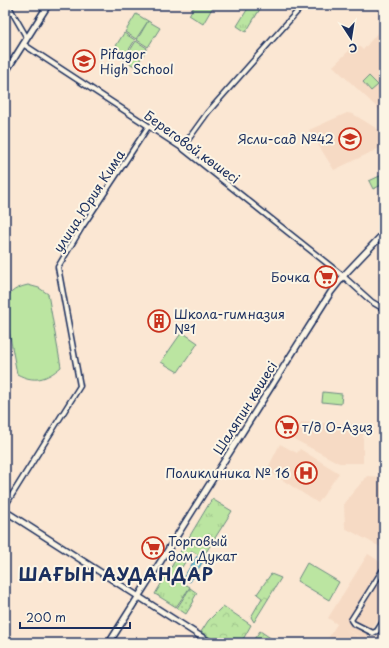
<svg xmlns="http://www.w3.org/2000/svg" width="389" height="648" font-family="'Playpen Sans',sans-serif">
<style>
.built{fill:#f6dac4}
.grass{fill:url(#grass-dots);stroke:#6b8a80}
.forest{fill:url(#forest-crowns);stroke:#6b8a80}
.park{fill:url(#park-tufts);stroke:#6b8a80}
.pitch{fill:#bbe5a1;stroke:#6b8a80}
.water{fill:url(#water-waves);stroke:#558ca8}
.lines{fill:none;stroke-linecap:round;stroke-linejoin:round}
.minor-casing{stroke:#1b2f5e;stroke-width:7}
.major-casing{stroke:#1b2f5e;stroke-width:8}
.minor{stroke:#fcf5e5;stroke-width:4}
.major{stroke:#fcf5e5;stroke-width:5}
.labels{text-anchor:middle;stroke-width:4;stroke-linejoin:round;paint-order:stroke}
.poi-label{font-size:13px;fill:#1b2f5e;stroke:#fcf5e5;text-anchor:start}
.street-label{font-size:13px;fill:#1b2f5e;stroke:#fcf5e5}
.district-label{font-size:17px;font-weight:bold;letter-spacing:1px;fill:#1b2f5e;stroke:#fcf5e5}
</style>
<defs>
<pattern id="grass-dots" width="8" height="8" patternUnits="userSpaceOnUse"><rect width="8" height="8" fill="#bbe5a1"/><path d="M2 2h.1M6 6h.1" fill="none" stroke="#a0c58d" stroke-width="1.8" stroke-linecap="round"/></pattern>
<pattern id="forest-crowns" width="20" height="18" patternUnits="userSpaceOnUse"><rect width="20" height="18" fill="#bbe5a1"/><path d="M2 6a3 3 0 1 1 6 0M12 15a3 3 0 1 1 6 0" fill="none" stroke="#a0c58d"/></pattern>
<pattern id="park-tufts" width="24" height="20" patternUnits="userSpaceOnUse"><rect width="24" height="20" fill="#bbe5a1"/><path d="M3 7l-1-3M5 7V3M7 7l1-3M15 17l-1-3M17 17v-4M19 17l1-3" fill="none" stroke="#a0c58d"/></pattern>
<pattern id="water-waves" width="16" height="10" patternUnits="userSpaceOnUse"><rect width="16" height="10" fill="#7ccad9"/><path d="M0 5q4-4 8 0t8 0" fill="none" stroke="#65a4b3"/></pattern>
</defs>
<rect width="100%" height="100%" fill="#fbe7d3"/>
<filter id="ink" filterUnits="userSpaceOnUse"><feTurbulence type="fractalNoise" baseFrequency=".025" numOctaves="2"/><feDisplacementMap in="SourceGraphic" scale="8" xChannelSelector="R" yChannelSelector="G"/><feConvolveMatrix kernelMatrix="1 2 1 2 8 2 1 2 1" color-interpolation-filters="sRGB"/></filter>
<g filter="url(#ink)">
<g class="built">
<path d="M384,25V114L333,66L353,47H360L363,50Z"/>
<path d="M347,113L353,114L384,133V146L334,170L309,130Z"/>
<path d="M301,422L363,425V463H339L292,438Z"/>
<path d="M280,444L297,453L300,449L339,473L318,503L267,470Z"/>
<path d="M367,476L384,477V549L345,528L344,503Z"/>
<path d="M368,554L384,564V609L365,640L345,629L363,640L361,643H325L337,624L328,618Z"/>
</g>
<path class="grass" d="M190,588L197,593L193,600L194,601L186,614L177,608Z"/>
<g class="forest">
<path d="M271,574L281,578L254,622L251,617L262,598L257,594Z"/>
<path d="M223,606L251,625L241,643H219L201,632L208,621Z"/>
<path d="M260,631L278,643H251Z"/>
</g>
<g class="park">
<path d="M250,5L260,9L246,32L237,26Z"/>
<path d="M212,499L232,511L203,557L192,551L175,578L190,587L176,607L155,594Z"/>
</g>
<g class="pitch">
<path d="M195,5H214L203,24L189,15Z"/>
<path d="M136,14L148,21L136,39L125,32Z"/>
<path d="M148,21L160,28L148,47L137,40Z"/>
<path d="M124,33L135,40L123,59L112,52Z"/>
<path d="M136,41L147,48L136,67L124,60Z"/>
<path d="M369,76L378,85L371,91L363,82Z"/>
<path d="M384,174V184L373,189L369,181Z"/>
<path d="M28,285L39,288L48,294L61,367C46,380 34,383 17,374L5,309C5,294 14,288 28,285Z"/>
<path d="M182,332L198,343L178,372L161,362Z"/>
<path d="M323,392L342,394L341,404L322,402Z"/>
<path d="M307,563L339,582L329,600L297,581Z"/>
</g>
<path class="water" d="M197,556L204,560L190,582L183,578Z"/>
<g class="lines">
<g class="minor-casing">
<g id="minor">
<path d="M8,5L27,38"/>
<path d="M23,44L182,148L343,276L372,302L384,309"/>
<path d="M182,148L208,112L303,5"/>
<path d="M5,506L80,386L58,267L82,227L148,127"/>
<path d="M382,571L351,620L353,623L373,633L377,631L384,620"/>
</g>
</g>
<g class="major-casing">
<g id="major">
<path d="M5,73L48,5"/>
<path d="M5,511L211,643"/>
<path d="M109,643L331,292L346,273L384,233"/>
</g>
</g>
<use href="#minor" class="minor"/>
<use href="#major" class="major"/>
</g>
</g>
<defs>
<g id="school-ring" transform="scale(1.15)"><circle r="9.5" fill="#fcf5e5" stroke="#c8321e" stroke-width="1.5"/><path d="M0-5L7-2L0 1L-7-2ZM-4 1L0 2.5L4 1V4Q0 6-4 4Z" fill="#c8321e"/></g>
<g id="supermarket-ring" transform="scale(1.15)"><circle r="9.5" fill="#fcf5e5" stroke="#c8321e" stroke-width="1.5"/><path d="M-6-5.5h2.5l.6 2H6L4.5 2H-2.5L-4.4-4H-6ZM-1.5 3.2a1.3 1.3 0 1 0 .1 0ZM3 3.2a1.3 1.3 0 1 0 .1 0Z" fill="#c8321e"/></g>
<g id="building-ring" transform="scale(1.15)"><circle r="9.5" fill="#fcf5e5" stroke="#c8321e" stroke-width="1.5"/><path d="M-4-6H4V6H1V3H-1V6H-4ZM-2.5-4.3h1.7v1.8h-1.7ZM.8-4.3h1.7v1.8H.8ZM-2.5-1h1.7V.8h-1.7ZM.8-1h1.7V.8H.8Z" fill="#c8321e"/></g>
<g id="hospital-ring" transform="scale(1.15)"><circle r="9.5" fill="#fcf5e5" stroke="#c8321e" stroke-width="1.5"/><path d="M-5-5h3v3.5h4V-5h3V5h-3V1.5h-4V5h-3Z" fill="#c8321e"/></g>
</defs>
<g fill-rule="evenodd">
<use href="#school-ring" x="84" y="61"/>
<use href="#school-ring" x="350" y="139"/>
<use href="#supermarket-ring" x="326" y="277"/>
<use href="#building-ring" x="159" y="321"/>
<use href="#supermarket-ring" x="287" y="427"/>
<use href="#hospital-ring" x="306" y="473"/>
<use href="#supermarket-ring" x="153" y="548"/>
</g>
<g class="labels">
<g class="poi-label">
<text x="100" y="59">Pifagor<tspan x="100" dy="15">High School</tspan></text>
<text x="334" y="144" text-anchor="end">Ясли-сад №42</text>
<text x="310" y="282" text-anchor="end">Бочка</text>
<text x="174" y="319">Школа-гимназия<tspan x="174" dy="15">№1</tspan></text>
<text x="302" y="432">т/д О-Азиз</text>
<text x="290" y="478" text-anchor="end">Поликлиника № 16</text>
<text x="168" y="546">Торговый<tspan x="168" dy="15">дом Дукат</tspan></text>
</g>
<g class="street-label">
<text transform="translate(192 147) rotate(36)" y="5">Береговой көшесі</text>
<text transform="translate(89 201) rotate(-57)" y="5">улица Юрия Кима</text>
<text transform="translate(245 408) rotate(-58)" y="5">Шаляпин көшесі</text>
</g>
<g class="district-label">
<text x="116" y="581">ШАҒЫН АУДАНДАР</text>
</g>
</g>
<rect width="389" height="648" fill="none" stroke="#fcf5e5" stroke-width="20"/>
<rect x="10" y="10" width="369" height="628" fill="none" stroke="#1b2f5e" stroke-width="1.5" filter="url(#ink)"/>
<g transform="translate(351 38) rotate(168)" stroke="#fcf5e5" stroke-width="3" paint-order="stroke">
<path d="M0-3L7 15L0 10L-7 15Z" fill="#1b2f5e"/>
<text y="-6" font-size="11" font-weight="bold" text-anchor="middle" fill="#1b2f5e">С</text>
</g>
<path d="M20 622v6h110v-6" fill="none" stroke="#1b2f5e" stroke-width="2"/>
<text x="26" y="622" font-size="12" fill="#1b2f5e" stroke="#fcf5e5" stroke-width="3" paint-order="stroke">200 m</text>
</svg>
